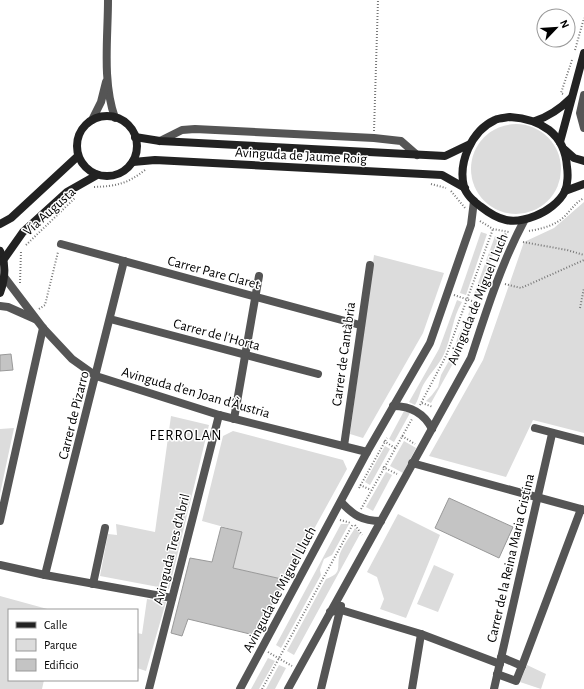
<svg xmlns="http://www.w3.org/2000/svg" width="584" height="689" font-family="'Alegreya Sans',sans-serif">
<style>
.green{fill:#dcdcdc}
.building{fill:#c4c4c4;stroke:#999}
.lines{fill:none;stroke-linecap:round;stroke-linejoin:round}
.path{stroke:#777;stroke-width:2;stroke-dasharray:1 2;stroke-linecap:butt}
.street{stroke:#555;stroke-width:8}
.secondary{stroke:#222;stroke-width:8}
.labels{text-anchor:middle;stroke-width:3;stroke-linejoin:round;paint-order:stroke}
.street-label{font-size:14px;fill:#000;stroke:#fff}
.neighbourhood-label{font-size:15px;letter-spacing:1px;fill:#000;stroke:#fff}
</style>
<rect width="100%" height="100%" fill="#fff"/>
<g class="green">
<circle cx="516" cy="169" r="45"/>
<path d="M584,202V433L533,420L506,477L429,456L483,360L524,242L554,228Z"/>
<path d="M481,232L487,234L466,295L460,293Z"/>
<path d="M495,236L499,238L477,299L473,297Z"/>
<path d="M374,255L444,273L423,333L363,438L350,434Z"/>
<path d="M457,300L462,302C452,318 452,337 444,354C439,365 431,372 425,382C420,389 420,397 415,405L409,402L439,349Z"/>
<path d="M471,304L475,306L456,358L431,403L426,401L432,395L438,387L441,375L451,357L459,334L467,320Z"/>
<path d="M404,411L410,413L394,442L389,439Z"/>
<path d="M171,416L209,425L169,589L100,576L108,534L117,535L116,524L155,532Z"/>
<path d="M14,428L0,494V429Z"/>
<path d="M233,431L343,460L347,469L286,580L233,568L242,532L202,521L223,436Z"/>
<path d="M404,441L416,448L403,473L390,466Z"/>
<path d="M385,446L390,449L370,485L365,482Z"/>
<path d="M386,472L392,475L373,511L366,507Z"/>
<path d="M398,514L440,535L406,618L380,609L384,599L377,577L367,572Z"/>
<path d="M341,524H349L332,555L324,559L320,570L321,575L281,648L276,645Z"/>
<path d="M355,528L360,534L294,655L287,651L326,579C342,573 337,569 339,557C340,550 351,535 355,528Z"/>
<path d="M434,565L454,574L438,612L417,604Z"/>
<path d="M0,596L51,610H9V680H44L42,689H0Z"/>
<path d="M147,599L166,602L146,671L137,668V633L142,634Z"/>
<path d="M268,658L275,661L259,689H251Z"/>
<path d="M279,665L286,668L275,689H266Z"/>
<path d="M527,665L546,674L541,689L520,682Z"/>
</g>
<g class="building">
<path d="M11,354L13,370L0,371V355Z"/>
<path d="M449,498L513,527L499,558L435,528Z"/>
<path d="M221,527L242,532L233,568L286,580L254,635L188,619L182,636L171,633L190,558L212,562Z"/>
</g>
<g class="lines">
<g class="path">
<path d="M575,50L584,18"/>
<path d="M563,94L561,93L572,60"/>
<path d="M374,131L378,0"/>
<path d="M431,184L446,188"/>
<path d="M94,187C117,186 127,184 145,170"/>
<path d="M451,191L465,208"/>
<path d="M480,221L493,229L509,232"/>
<path d="M529,231C541,229 554,226 564,217C571,210 575,203 584,198"/>
<path d="M523,242L567,250L584,255"/>
<path d="M502,243L506,233"/>
<path d="M26,245L75,198"/>
<path d="M20,283L21,251"/>
<path d="M505,284L521,288L584,260"/>
<path d="M454,295L481,304"/>
<path d="M580,308L584,288"/>
<path d="M39,309L45,305L58,252"/>
<path d="M422,403L433,407"/>
<path d="M420,405L446,356L493,229"/>
<path d="M402,436L415,444"/>
<path d="M384,441L395,448"/>
<path d="M383,467L397,474"/>
<path d="M360,485L371,490"/>
<path d="M359,488L387,438"/>
<path d="M361,509L412,419"/>
<path d="M340,520L351,523"/>
<path d="M355,525L362,535"/>
<path d="M268,652L292,666"/>
<path d="M262,689L353,524"/>
</g>
<g class="street">
<path d="M108,0C108,38 102,81 115,118"/>
<path d="M584,95L580,113L584,128"/>
<path d="M92,120L101,102L106,82"/>
<path d="M160,141L182,130L195,129L374,138L401,141L417,155"/>
<path d="M61,244L360,325"/>
<path d="M5,278L43,328L72,359L96,376L219,415L367,452"/>
<path d="M0,306L8,307L35,319"/>
<path d="M110,319L318,374"/>
<path d="M393,406C410,406 424,413 432,429"/>
<path d="M234,419L259,276"/>
<path d="M535,428L584,441"/>
<path d="M344,446L370,265"/>
<path d="M412,463L584,510"/>
<path d="M341,502C353,515 362,521 381,521"/>
<path d="M0,521L43,328"/>
<path d="M0,565L45,575L172,598"/>
<path d="M45,575L124,261"/>
<path d="M93,584L105,528"/>
<path d="M330,612L341,610L421,634L500,664"/>
<path d="M522,666L581,509"/>
<path d="M497,674L516,681L522,666L501,657"/>
<path d="M149,689L219,415"/>
<path d="M240,689L367,452L430,343L471,225L474,201"/>
<path d="M288,689L471,358C486,312 501,264 524,221"/>
<path d="M321,689L341,606"/>
<path d="M412,689L421,634"/>
<path d="M494,689L552,434"/>
</g>
<g class="secondary">
<circle cx="107" cy="146" r="30"/>
<path d="M510,117C540,119 565,133 567,167C568,173 568,184 565,191C560,202 546,212 535,216C512,225 499,221 480,206C474,202 466,194 464,187C458,163 471,131 495,120C499,118 505,118 510,117Z"/>
<path d="M535,121C550,116 560,109 571,98"/>
<path d="M135,137L160,141L445,156L470,144"/>
<path d="M560,142L584,53"/>
<path d="M565,150L574,158L584,161"/>
<path d="M133,162L155,160L442,175L465,188"/>
<path d="M565,191L584,184"/>
<path d="M0,224L11,218L78,156"/>
<path d="M0,251C7,265 5,279 0,293"/>
<path d="M4,259L23,232L67,192L97,175"/>
</g>
</g>
<g class="labels">
<g class="street-label">
<text transform="translate(301 155) rotate(3)" y="5">Avinguda de Jaume Roig</text>
<text transform="translate(49 211) rotate(-42)" y="5">Vía Augusta</text>
<text transform="translate(214 272) rotate(15)" y="5">Carrer Pare Claret</text>
<text transform="translate(477 299) rotate(-68)" y="5">Avinguda de Miguel Lluch</text>
<text transform="translate(217 334) rotate(15)" y="5">Carrer de l'Horta</text>
<text transform="translate(343 354) rotate(-82)" y="5">Carrer de Cantàbria</text>
<text transform="translate(196 392) rotate(16)" y="5">Avinguda d'en Joan d'Àustria</text>
<text transform="translate(73 415) rotate(-76)" y="5">Carrer de Pizarro</text>
<text transform="translate(171 549) rotate(-76)" y="5">Avinguda Tres d'Abril</text>
<text transform="translate(510 558) rotate(-77)" y="5">Carrer de la Reina Maria Cristina</text>
<text transform="translate(279 589) rotate(-62)" y="5">Avinguda de Miguel Lluch</text>
</g>
<g class="neighbourhood-label">
<text x="186" y="440">FERROLAN</text>
</g>
</g>
<rect x="8" y="609" width="130" height="72" fill="#ffffff" stroke="#999999"/>
<rect x="16" y="622" width="20" height="6" fill="#222222" stroke="#999999"/>
<text x="44" y="629" font-size="12" fill="#000000">Calle</text>
<rect x="16" y="639" width="20" height="12" fill="#dcdcdc" stroke="#999999"/>
<text x="44" y="649" font-size="12" fill="#000000">Parque</text>
<rect x="16" y="659" width="20" height="12" fill="#c4c4c4" stroke="#999999"/>
<text x="44" y="669" font-size="12" fill="#000000">Edificio</text>
<g transform="translate(556 28) rotate(65)"><circle r="19" fill="#ffffff" stroke="#999999"/>
<path d="M0-3L7 15L0 10L-7 15Z" fill="#000000"/>
<text y="-6" font-size="11" font-weight="bold" text-anchor="middle" fill="#000000">N</text>
</g>
</svg>
